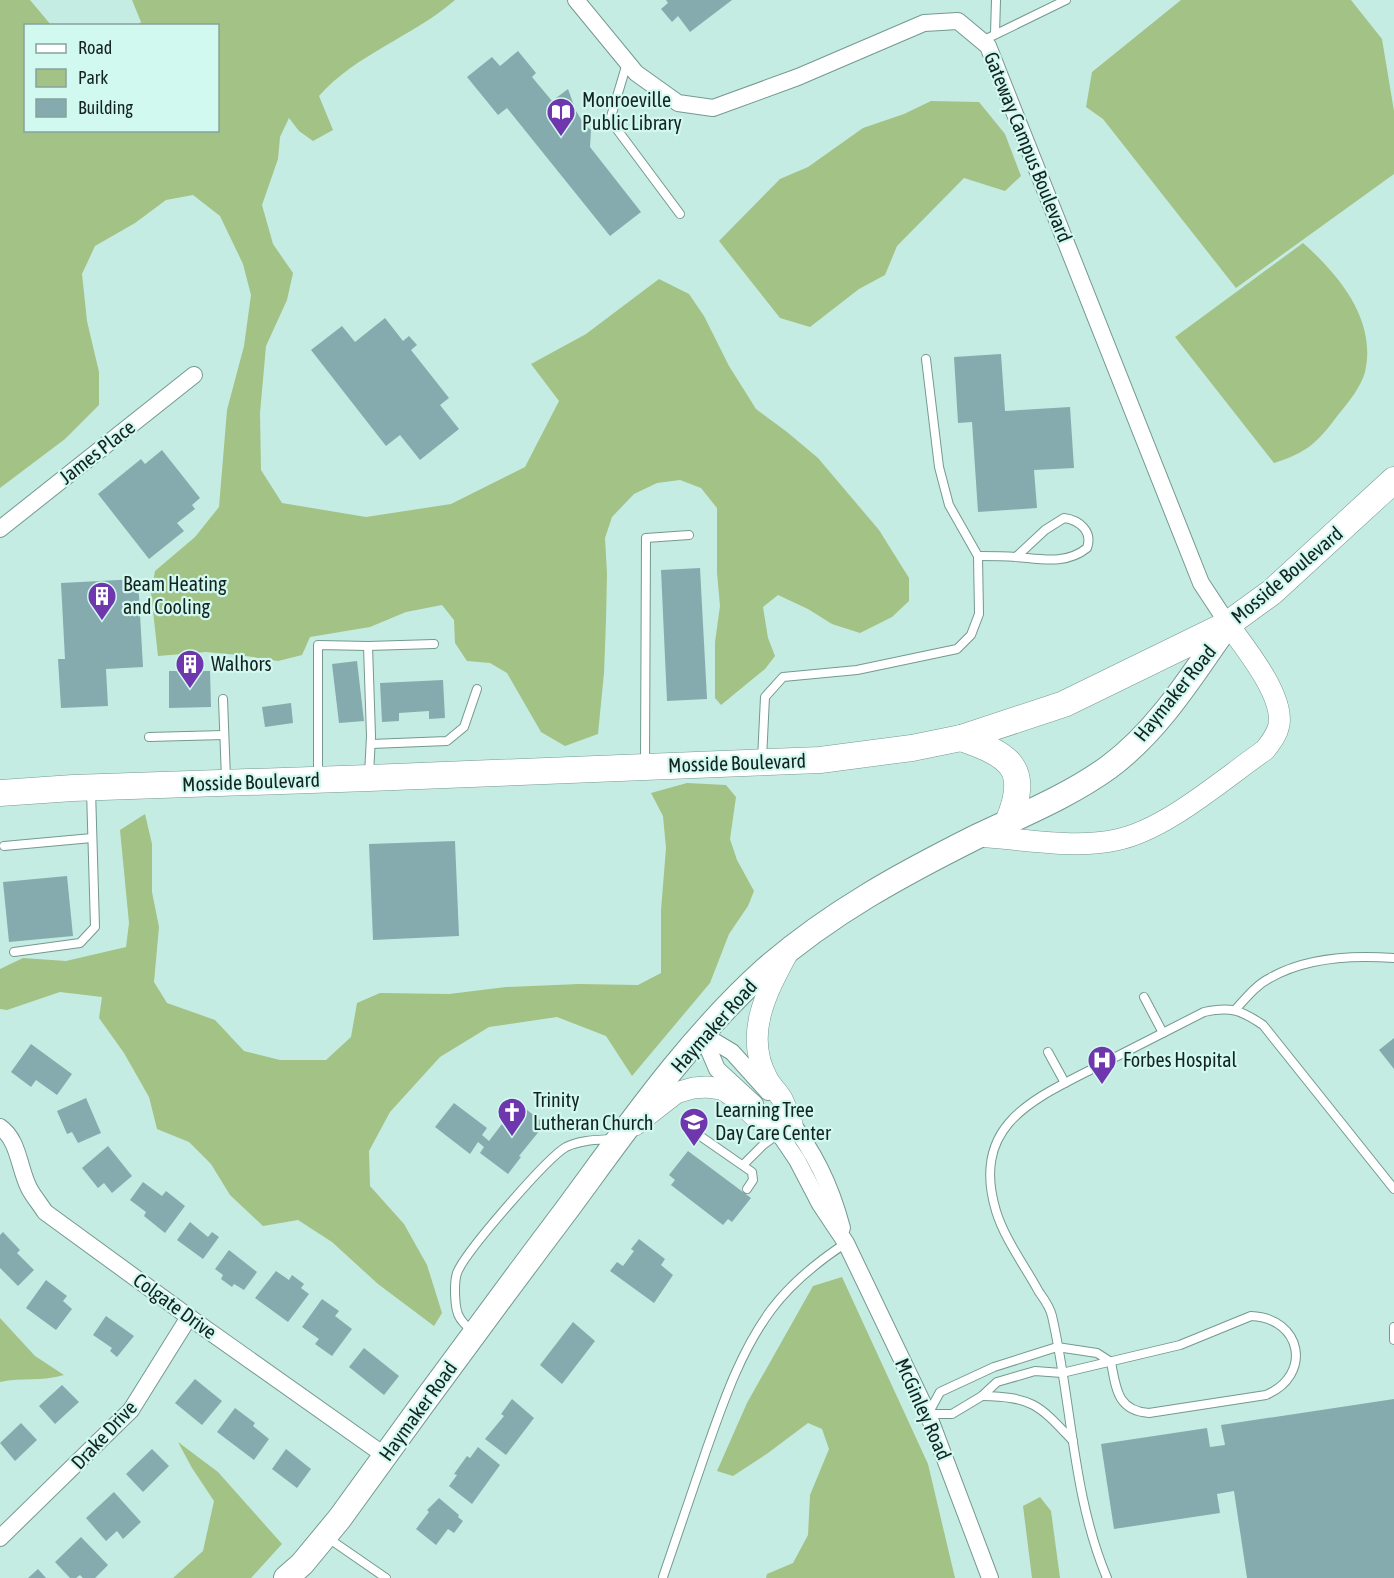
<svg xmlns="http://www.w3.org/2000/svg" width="1394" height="1578" font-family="'Asap Condensed',sans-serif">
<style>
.green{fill:#a3c285}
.building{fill:#85abaf}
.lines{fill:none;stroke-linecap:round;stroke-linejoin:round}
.service-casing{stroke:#749990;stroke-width:10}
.minor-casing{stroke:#749990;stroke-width:18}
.tertiary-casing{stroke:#749990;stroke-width:22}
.secondary-casing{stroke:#749990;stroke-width:26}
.primary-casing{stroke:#749990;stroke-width:27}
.service{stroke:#fff;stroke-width:8}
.minor{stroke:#fff;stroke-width:16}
.tertiary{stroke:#fff;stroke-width:21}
.secondary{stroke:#fff;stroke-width:24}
.primary{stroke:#fff;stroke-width:26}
.labels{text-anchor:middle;stroke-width:4.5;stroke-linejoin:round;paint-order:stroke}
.poi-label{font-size:20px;fill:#14231f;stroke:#d2f9f0;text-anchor:start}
.street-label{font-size:20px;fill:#14231f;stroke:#d2f9f0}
</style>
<rect width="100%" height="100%" fill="#c5ece2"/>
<g class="green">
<path d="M0,0H30L51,25L26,26V130H218V26L138,25L141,22L132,0H455C414,36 356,54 319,96L333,130L313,141L299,131L289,118L280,137L278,159L262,205L273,244L293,273L287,300L266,346L260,413L261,470L282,503L366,517L451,504L525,467L559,401L531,364L586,334L659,279L689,294L704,316L729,366L756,409L787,432L818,458L879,530L909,578V601L892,617L860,633L832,624L808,609L778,595L763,607L768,638L775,656L765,669L721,705L715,698V642L720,606L717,573V508L701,488L680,480L657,483L634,494L612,517L605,538L607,574L606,620L604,673L598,734L565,746L541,732L507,673L490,663L467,661L455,643L454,620L442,605L406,612L370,627L310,637L302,655L278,661L239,655L206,652L158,656L151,593L155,571L195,537L219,507L227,410L244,346L251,295L243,264L220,216L193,195L166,200L135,223L95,246L82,274L87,321L99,372V405L65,439L0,488Z"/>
<path d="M1181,0H1351L1382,39L1394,111V174L1236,288L1103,119L1086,107L1092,72Z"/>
<path d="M931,101L979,102L1005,134L1021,176L1005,191L964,178L897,246L885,275L859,289L810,327L780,318L719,241L780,179L808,167L863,128L904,114Z"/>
<path d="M1303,243C1339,275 1377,320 1365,372C1361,387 1348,403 1338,415C1317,443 1308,452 1274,463L1175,337Z"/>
<path d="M687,783L726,785L736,797L730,839L737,860L754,891L748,906L729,934L710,983L632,1076L606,1036L557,1017L489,1027L440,1057L390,1112L369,1151L370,1186L404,1224L427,1265L442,1313L434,1326L378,1284L332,1242L298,1220L263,1226L230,1195L211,1164L189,1142L157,1129L149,1097L124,1053L99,1018L102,997L60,992L7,1010L0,1009V969L23,958L66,961L126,947L129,923L120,830L145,814L152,844V892L159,927L154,982L167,1003L215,1020L244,1051L280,1060H326L351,1037L357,1003L380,993L449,994L506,987L579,984L638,985L661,973V910L666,848L663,816L651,793Z"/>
<path d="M842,1277L928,1464L955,1578H766L767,1574L793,1563L808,1535L810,1495L829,1449L822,1429L808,1423L768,1453L733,1476L717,1471L747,1403L813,1286Z"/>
<path d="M0,1318L35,1356L64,1375C42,1382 22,1377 0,1382Z"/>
<path d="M178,1442L218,1472L282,1544L251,1578H173L203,1551L214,1501L192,1468Z"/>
<path d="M1040,1497L1051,1511L1060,1578H1032L1023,1506Z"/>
</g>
<g class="building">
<path d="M666,0H732L690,32L678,16L672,22L661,9L668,3Z"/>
<path d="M518,51L536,73L532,77L552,101L568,89L576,111L584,124L591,130L590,147L641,212L610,236L507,108L498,115L467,77L492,57L500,66Z"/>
<path d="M385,318L403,341L409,336L417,345L411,350L449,398L440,405L459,429L420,460L400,435L386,446L311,350L342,326L355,342Z"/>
<path d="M1001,354L1005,411L1070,407L1074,468L1034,470L1037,508L978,512L972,422L958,423L954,357Z"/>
<path d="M162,450L200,498L192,505L195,509L177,523L184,531L149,559L98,494L141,459L145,464Z"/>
<path d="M700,568L707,699L667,701L661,570Z"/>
<path d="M138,579L143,667L106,669L108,706L61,708L58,659H65L61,583Z"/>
<path d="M357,661L364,721L339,723L332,664Z"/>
<path d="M169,671H210L211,707L169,708Z"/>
<path d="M443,680L445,718L429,719V711L399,713V721L382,722L380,683Z"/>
<path d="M291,703L293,723L265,727L262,707Z"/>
<path d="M455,841L459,936L373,940L369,844Z"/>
<path d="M67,876L73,936L9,942L3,882Z"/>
<path d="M1394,1038V1069L1379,1050Z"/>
<path d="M31,1044L72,1074L57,1095L36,1080L31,1087L11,1072Z"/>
<path d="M86,1098L101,1133L78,1143L72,1132L67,1134L57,1111Z"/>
<path d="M454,1103L487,1128L482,1135L489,1141L518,1103L545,1124L519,1156L521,1157L508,1174L480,1153L484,1147L478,1142L470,1154L435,1127Z"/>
<path d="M108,1146L132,1176L112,1193L104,1183L98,1188L82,1168Z"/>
<path d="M688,1151L751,1198L732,1222L728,1219L723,1225L671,1185L675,1180L669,1175Z"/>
<path d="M143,1182L162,1196L166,1191L185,1206L165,1233L144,1216L146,1212L130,1200Z"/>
<path d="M190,1222L208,1237L212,1232L219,1237L203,1259L177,1240Z"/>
<path d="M3,1232L20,1250L17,1253L34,1270L18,1286L0,1268V1235Z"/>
<path d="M639,1239L665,1259L661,1265L673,1275L654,1303L610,1271L617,1262L623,1266L634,1251L631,1249Z"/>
<path d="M229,1250L257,1272L244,1290L234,1284L232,1287L221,1279L223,1275L215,1269Z"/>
<path d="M276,1271L289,1280L292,1275L304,1284L301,1288L309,1294L288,1322L255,1298Z"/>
<path d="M46,1280L67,1296L63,1301L72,1309L56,1330L26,1308Z"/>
<path d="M322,1299L339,1311L335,1316L352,1329L332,1356L315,1344L319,1339L302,1327Z"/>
<path d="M106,1316L134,1336L117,1357L110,1351L112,1348L93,1335Z"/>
<path d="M573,1322L595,1341L562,1384L540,1365Z"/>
<path d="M364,1348L399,1376L384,1395L349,1367Z"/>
<path d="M195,1379L222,1401L202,1425L175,1403Z"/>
<path d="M62,1385L79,1402L55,1424L39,1406Z"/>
<path d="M512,1399L534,1418L506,1455L485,1439L504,1416L501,1414Z"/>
<path d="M1394,1399V1578H1247L1234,1491L1217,1494L1220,1513L1114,1529L1101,1444L1207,1428L1210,1447L1225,1445L1221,1425Z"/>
<path d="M235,1408L255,1423L253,1426L269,1439L254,1460L217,1432Z"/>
<path d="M21,1423L37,1440L15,1461L0,1443Z"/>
<path d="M478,1447L500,1465L472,1504L449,1486L457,1475L454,1474L467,1456L470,1458Z"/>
<path d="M152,1449L169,1466L143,1492L126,1474Z"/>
<path d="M286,1449L311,1469L297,1488L272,1469Z"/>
<path d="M114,1492L141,1522L123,1539L117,1531L106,1541L86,1518Z"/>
<path d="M439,1498L459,1515L458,1517L463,1521L454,1533L448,1529L436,1545L416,1529L429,1512L427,1510Z"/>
<path d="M81,1537L108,1565L95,1578H83L80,1575L76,1578H70L55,1562Z"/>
<path d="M38,1569L46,1578H28Z"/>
</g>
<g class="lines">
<g class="service-casing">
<g id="service">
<path d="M995,34L996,0"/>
<path d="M982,41L1066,0"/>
<path d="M627,63L610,120L680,214"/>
<path d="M978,556C991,556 1003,556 1016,557C1041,559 1066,565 1087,548C1093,531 1079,520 1064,518L1045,530L1016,557"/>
<path d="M368,646L434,644"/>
<path d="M223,699L226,779"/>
<path d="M149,737L224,735"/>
<path d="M371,744L447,741L464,727L477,689"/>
<path d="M762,759L765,697L783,677L857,670L957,649L971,635L979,614L978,556L949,505L939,467L926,359"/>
<path d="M645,763L646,538L689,535"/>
<path d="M318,777V645L368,646L371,736L369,775"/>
<path d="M4,846L92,838"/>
<path d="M14,952L80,943L95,927L91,790"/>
<path d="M1144,997L1163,1033"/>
<path d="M1235,1010C1246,998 1256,985 1270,978C1306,957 1353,955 1394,958"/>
<path d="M1048,1052L1065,1083"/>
<path d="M703,1138L752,1172L753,1180L747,1189"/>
<path d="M743,1165L763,1145L778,1134"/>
<path d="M1394,1327V1340"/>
<path d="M472,1332C468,1327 463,1323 460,1318C454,1310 454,1282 457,1273C465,1252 547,1158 566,1147C580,1140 597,1140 612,1139"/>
<path d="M1062,1373L1180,1345L1251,1316C1302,1318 1313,1375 1266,1395L1149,1413C1117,1411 1116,1388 1111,1362L1097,1353L1057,1347L994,1367L940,1392L928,1414H952L982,1396L997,1382L1035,1371L1062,1373"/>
<path d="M982,1396C1033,1397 1039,1405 1073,1441"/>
<path d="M328,1538L386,1578"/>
<path d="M663,1577C677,1535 692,1493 706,1451C723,1403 740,1352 771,1310C792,1282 817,1262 846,1243"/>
<path d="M1107,1578C1072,1495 1072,1403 1052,1316C1050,1307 1044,1299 1039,1292C1025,1266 1005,1240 996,1211C970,1124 1034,1099 1098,1066C1133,1048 1169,1030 1204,1012C1230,1006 1241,1010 1263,1025L1394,1189"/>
</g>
</g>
<g class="minor-casing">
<g id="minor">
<path d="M576,0L636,73L678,103L713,108L798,77L924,23L958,21L988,46L1201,583L1228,624"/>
<path d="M0,529L194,375"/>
<path d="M702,1034L717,1069L755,1104"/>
<path d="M702,1034L732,1052L768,1092"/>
<path d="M786,1115C814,1152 830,1183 842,1228"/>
<path d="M772,1123L797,1160L820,1204L846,1243L928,1414L990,1578"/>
<path d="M0,1127C19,1140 19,1169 29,1188C33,1196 40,1204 45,1212L189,1317L384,1455"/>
<path d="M0,1538L131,1410L189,1317"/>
</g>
</g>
<g class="tertiary-casing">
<g id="tertiary">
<path d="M978,836C1021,839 1075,849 1116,840C1166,830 1223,779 1265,750C1271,742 1277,735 1279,725C1284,695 1245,648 1228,624"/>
<path d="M787,954C766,993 743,1036 768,1080C772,1087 778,1092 782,1099C786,1107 789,1116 792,1124"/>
<path d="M635,1125L676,1093L693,1088L707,1087L722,1089L737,1099L755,1117L779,1133"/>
</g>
</g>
<g class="secondary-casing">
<path id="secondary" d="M286,1578L302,1564L340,1518C414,1415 489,1313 565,1212C627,1128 688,1039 766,969C830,913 902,874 978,836C1022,815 1069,796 1109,767C1159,730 1193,674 1228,624"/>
</g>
<g class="primary-casing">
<g id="primary">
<path d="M961,738C1010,755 1031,768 1008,822"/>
<path d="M0,793L73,788L369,778L820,760L912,748L961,738L1064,704L1228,624L1272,592L1394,480"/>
</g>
</g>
<use href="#service" class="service"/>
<use href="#minor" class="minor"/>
<use href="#tertiary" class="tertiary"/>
<use href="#secondary" class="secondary"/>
<use href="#primary" class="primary"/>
</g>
<defs>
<g id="library-pin" transform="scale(1.5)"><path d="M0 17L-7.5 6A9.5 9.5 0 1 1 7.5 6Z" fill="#6f37ad" stroke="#d2f9f0"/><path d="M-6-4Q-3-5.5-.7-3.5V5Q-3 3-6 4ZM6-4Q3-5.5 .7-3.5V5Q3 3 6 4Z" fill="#fff"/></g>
<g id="building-pin" transform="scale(1.5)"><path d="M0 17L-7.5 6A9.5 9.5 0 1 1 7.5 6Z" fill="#6f37ad" stroke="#d2f9f0"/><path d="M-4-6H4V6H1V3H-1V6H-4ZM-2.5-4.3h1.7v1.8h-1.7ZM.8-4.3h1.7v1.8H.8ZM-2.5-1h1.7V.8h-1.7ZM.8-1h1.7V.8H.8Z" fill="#fff"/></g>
<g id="hospital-pin" transform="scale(1.5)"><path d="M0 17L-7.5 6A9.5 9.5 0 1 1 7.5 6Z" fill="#6f37ad" stroke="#d2f9f0"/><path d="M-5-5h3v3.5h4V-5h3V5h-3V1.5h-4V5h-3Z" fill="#fff"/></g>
<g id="church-pin" transform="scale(1.5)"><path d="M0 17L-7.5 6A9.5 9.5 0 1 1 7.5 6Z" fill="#6f37ad" stroke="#d2f9f0"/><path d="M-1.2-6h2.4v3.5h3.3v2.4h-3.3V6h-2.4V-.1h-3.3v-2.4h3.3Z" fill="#fff"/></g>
<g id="school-pin" transform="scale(1.5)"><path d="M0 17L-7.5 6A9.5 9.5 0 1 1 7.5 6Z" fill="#6f37ad" stroke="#d2f9f0"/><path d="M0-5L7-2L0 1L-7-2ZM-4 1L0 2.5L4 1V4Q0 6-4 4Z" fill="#fff"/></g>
</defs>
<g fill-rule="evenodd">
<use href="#library-pin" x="561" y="112"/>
<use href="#building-pin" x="102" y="596"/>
<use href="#building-pin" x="190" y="664"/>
<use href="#hospital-pin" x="1102" y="1060"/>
<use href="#church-pin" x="512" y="1112"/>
<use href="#school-pin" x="694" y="1122"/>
</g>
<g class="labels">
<g class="poi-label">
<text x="582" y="107">Monroeville<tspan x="582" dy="23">Public Library</tspan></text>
<text x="123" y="591">Beam Heating<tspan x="123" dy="23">and Cooling</tspan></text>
<text x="211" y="671">Walhors</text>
<text x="1123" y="1067">Forbes Hospital</text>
<text x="533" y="1107">Trinity<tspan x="533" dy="23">Lutheran Church</tspan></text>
<text x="715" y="1117">Learning Tree<tspan x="715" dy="23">Day Care Center</tspan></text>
</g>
<g class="street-label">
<text transform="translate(1028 147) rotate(68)" y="7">Gateway Campus Boulevard</text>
<text transform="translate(97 452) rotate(-38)" y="7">James Place</text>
<text transform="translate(1287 575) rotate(-40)" y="7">Mosside Boulevard</text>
<text transform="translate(1175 693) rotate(-51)" y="7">Haymaker Road</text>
<text transform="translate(737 763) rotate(-2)" y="7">Mosside Boulevard</text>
<text transform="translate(251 782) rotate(-2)" y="7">Mosside Boulevard</text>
<text transform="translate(714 1026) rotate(-48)" y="7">Haymaker Road</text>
<text transform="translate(175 1306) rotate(36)" y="7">Colgate Drive</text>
<text transform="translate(923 1409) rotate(66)" y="7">McGinley Road</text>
<text transform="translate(418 1411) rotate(-54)" y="7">Haymaker Road</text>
<text transform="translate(104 1435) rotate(-47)" y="7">Drake Drive</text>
</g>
</g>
<rect x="24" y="24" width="195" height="108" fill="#d2f9f0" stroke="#86a39c" stroke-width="1.5"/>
<rect x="36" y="44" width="30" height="9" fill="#ffffff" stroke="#86a39c" stroke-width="1.5"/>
<text x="78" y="54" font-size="18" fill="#14231f">Road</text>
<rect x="36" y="69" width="30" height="18" fill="#a3c285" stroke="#86a39c" stroke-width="1.5"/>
<text x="78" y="84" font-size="18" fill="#14231f">Park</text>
<rect x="36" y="99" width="30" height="18" fill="#85abaf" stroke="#86a39c" stroke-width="1.5"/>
<text x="78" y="114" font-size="18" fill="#14231f">Building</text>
</svg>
